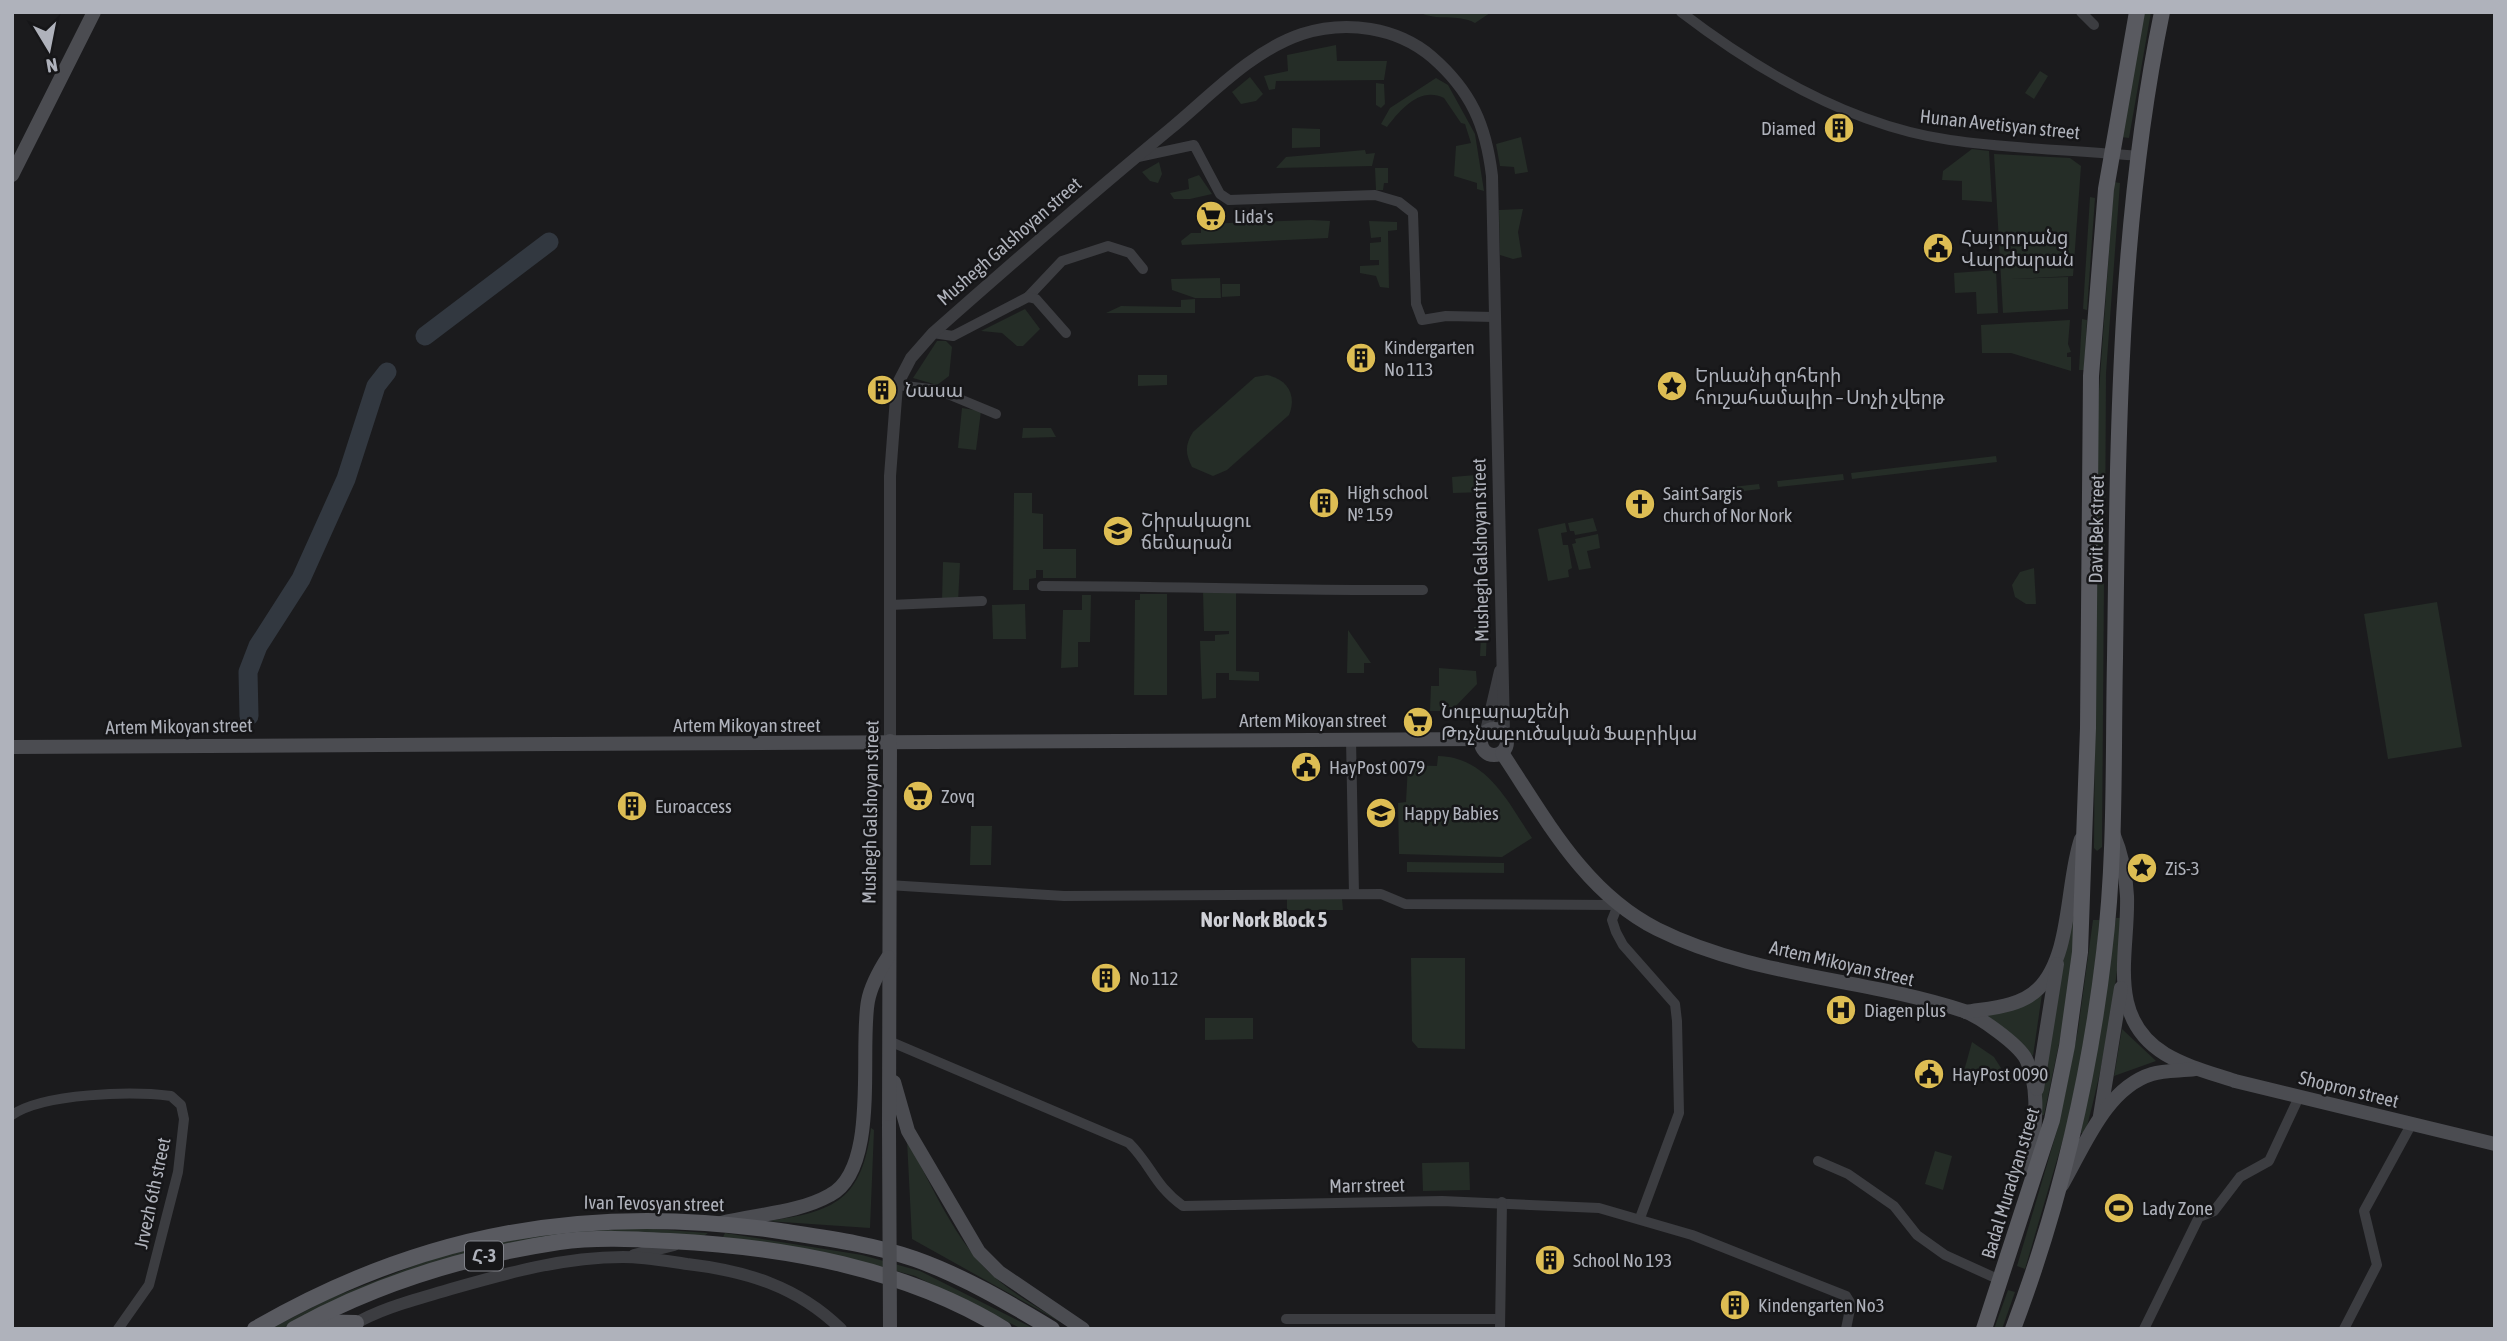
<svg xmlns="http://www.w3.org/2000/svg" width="2507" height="1341" font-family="'Asap Condensed','Noto Sans Armenian',sans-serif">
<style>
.green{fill:#252d27}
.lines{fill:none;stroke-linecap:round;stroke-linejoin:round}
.river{stroke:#323840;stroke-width:19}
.minor{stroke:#3c3d41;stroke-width:10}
.tertiary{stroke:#3c3d41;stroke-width:12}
.secondary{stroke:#4b4c51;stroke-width:14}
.primary{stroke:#595a60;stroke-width:16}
.secondary-bridge{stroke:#4b4c51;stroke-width:14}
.labels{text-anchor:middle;stroke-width:5;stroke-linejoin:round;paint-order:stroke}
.shield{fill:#161618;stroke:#81838a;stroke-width:2}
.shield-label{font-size:18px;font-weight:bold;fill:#afb2bb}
.street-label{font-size:19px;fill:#afb2bb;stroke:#161618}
.poi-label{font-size:19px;fill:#afb2bb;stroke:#161618;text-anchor:start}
.neighbourhood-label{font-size:21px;font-weight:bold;fill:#d0d1d7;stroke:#161618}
</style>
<rect width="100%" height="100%" fill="#1b1b1d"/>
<g class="green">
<path d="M1419,12H1489L1490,13L1475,23C1457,13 1437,22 1419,12Z"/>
<path d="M2143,12H2151L2129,138L2121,137Z"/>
<path d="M1336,45L1337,61H1387L1384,80L1276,81L1275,89L1269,90L1264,76L1288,71L1287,55Z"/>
<path d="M2040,71L2048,76L2034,99L2025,93Z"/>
<path d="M1250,77L1263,94L1256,101L1241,104L1232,92Z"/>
<path d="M1436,78L1448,85L1475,134L1484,191L1477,189V183L1454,176L1456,146L1471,143L1465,124L1461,123L1444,98C1420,86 1400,110 1387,127L1381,124L1390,108Z"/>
<path d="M1376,83L1384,84L1385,104L1381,108L1376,105Z"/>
<path d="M1292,128L1320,129V147L1292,148Z"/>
<path d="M1521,137L1528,172L1515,174L1514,167L1500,166L1496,144Z"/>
<path d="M1972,149L1989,151L1992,202L1962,200V181L1942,180L1943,171Z"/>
<path d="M1365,150L1366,154L1375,153L1372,166L1276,168L1286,157Z"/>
<path d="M1994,154L2070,158L2081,166L2073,276L2010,279L2068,277V309L2003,313Z"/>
<path d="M1159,162L1162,174L1158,183L1150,181L1142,172Z"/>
<path d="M1375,168H1388V183H1384L1383,190H1376Z"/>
<path d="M1199,175L1212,194L1190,199H1174L1170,193L1189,189L1188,179Z"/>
<path d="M2114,182L2120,183L2106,373L2105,553H2097L2096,433Z"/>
<path d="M2090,197L2095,198L2087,310L2083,309Z"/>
<path d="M1523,209L1518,232L1522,257L1513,259L1500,255L1499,210Z"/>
<path d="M1311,220L1330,221L1328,238L1182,245L1181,241L1191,233H1201V224Z"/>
<path d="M1369,221L1397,222V230L1388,231L1389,288L1380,287L1376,276L1360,273V266L1379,265V260H1370V243L1381,242V237L1371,238Z"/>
<path d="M1996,270L1998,313L1977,314L1976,292L1955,293L1954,273Z"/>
<path d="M1220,278L1221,298H1195L1172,290L1171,279Z"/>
<path d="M1222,284H1240V296L1222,297Z"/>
<path d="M1195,299V313H1106L1121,306L1181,307V300Z"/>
<path d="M1025,309L1040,329L1023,346H1017L1002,333L981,331Z"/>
<path d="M2082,319L2087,320L2084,370H2079Z"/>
<path d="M2070,320L2068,344L2071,352L2067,353V357H2071V371L2011,353H1982L1981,325Z"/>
<path d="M937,341H946L952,347L949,376L937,385L913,378Z"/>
<path d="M1138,375H1167V385L1138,386Z"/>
<path d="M1267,375C1288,379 1297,396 1289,415L1227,470L1213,476L1192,467C1185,453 1185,445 1193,432L1255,377Z"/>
<path d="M962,408L981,411L976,450L958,448Z"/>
<path d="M1023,428H1051L1056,437L1022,438Z"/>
<path d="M1996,456L1997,462L1852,479L1851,473Z"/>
<path d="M1843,474L1844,480L1778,487L1777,481Z"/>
<path d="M1476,475L1485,477L1486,492L1453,493L1452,477Z"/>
<path d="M1759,484L1760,489L1696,497L1695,491Z"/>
<path d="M1014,493H1032V513L1043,514V549H1076V578H1043V570H1036V578L1029,579V590H1013Z"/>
<path d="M1593,518L1597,531L1575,535L1574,531H1570L1568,523Z"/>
<path d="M1565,523L1567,532L1561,533L1563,545H1568L1572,568L1568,570L1569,577L1548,581L1538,529Z"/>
<path d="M1598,534L1600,548L1587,551L1591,568L1579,570L1572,544L1576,543L1575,539Z"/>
<path d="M943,562L960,563L958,602L942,601Z"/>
<path d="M2034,568L2036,604H2026L2015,597L2012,585L2020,572Z"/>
<path d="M2100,572L2104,576L2102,847L2097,851L2094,848L2096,575Z"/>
<path d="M1203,590L1236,591V671L1259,672V681L1229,680V673H1216V698L1202,699L1200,641H1215V635L1229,634V631H1204Z"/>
<path d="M1140,594H1167V695H1134L1135,600H1140Z"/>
<path d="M1082,595H1091L1090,642H1078V667L1061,668L1063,610H1082Z"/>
<path d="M2437,602L2462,747L2388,759L2364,614Z"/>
<path d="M1025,604L1026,639H993L992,605Z"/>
<path d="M1474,627H1487L1486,656H1480L1481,635L1473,634Z"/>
<path d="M1348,630L1371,663H1364V673H1347Z"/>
<path d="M1439,668L1476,671L1477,684L1451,711H1430L1431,686H1439Z"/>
<path d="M1438,756C1487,757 1508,802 1532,838L1502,857L1399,854L1398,803L1406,802L1408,765L1437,766Z"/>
<path d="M971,826H992L991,865H970Z"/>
<path d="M1407,862L1504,863V873L1407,872Z"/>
<path d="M1287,899H1342L1343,910H1287Z"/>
<path d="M2069,917L2077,918L2067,1006L2044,1115H2040L2041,1094Z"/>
<path d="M2116,918H2122C2117,992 2104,1063 2085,1134L2081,1133Z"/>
<path d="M2093,920H2100L2087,1032L2066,1129L2025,1269L2017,1266L2058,1127L2078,1030Z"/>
<path d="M1411,958H1465V1049L1418,1048L1412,1041Z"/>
<path d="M2042,994L2033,1056L2012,1035L1982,1015Z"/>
<path d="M1205,1018H1253V1039L1205,1040Z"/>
<path d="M2122,1029L2156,1061L2114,1076Z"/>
<path d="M1972,1042L1994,1057L2011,1084L1964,1071Z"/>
<path d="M871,1128L874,1130L870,1228L767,1221C836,1212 862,1199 871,1128Z"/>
<path d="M907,1140C930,1182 951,1231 983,1266C1007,1292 1043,1310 1073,1329L912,1239Z"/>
<path d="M1935,1151L1952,1156L1943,1190L1925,1184Z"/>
<path d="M1469,1162L1470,1190L1423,1191L1422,1163Z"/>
<path d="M641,1228L708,1233L704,1236L587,1235L334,1304L282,1329H270L331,1298L437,1257L543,1233Z"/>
<path d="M725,1233L862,1255L920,1271L1035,1329H1022L915,1276L867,1263L723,1237Z"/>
<path d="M2008,1290L2015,1292L2002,1329H1994Z"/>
</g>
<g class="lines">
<g class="river">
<path d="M425,336L549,242"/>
<path d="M249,716L248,672L258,646L301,579L346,479L376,386L387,372"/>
</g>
<g class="minor">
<path d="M1681,12C1758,71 1853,126 1950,140C2011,149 2075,150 2137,156"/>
<path d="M2081,12L2094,25"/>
<path d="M1138,157L1194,145L1220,194L1229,200L1375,195L1399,202L1413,213L1416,304L1422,320L1446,316L1495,317"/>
<path d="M1028,297L1062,261L1108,246L1130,253L1143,269"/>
<path d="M933,333L953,336L1028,297L1036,299L1066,333"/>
<path d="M897,385L938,390L996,414"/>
<path d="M1042,586C1169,586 1296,591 1423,590"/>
<path d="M890,605L982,601"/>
<path d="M1351,739L1354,894"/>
<path d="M888,885L1064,896L1381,894L1405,904L1618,905L1612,920L1616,932L1623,945L1675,1004L1677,1021L1679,1113L1640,1218"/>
<path d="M889,1041L1129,1143C1152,1166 1154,1185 1183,1206L1442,1201L1599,1208L1692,1235L1846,1296L1851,1304L1846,1329"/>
<path d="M12,1115C44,1093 132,1091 171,1096L181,1105L184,1119L178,1172L149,1285L118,1329"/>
<path d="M1818,1161L1848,1174L1894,1206L1917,1235L1945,1255L2002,1281"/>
<path d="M1286,1319H1499"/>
<path d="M1500,1329L1502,1202"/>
<path d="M2144,1329L2199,1217L2214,1211L2240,1177L2269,1161L2299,1097"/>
<path d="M2344,1329L2377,1265L2364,1211L2411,1125"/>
</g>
<g class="tertiary">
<path d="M1486,731L1500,671"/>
<path d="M890,741V476L897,385L911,358L933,333C1011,264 1089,196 1170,129C1210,96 1251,51 1302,34C1346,20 1397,27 1432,57C1471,91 1486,125 1492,176L1504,733"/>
<path d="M634,1255L674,1245"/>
<path d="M351,1326C380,1308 418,1299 451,1289C507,1273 564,1257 623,1257C644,1257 666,1261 687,1264C746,1271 797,1286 841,1329"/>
</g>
<g class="secondary">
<path d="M12,175L94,12"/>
<circle cx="1494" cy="742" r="13"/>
<path d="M12,747L1481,739"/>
<path d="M1502,753C1546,819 1584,892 1657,929C1753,977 1864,978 1964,1011C1980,1017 2018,1044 2026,1059C2043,1092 2032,1139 2031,1174"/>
<path d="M2113,833C2121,852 2126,875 2127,896C2129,952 2105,1017 2165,1054C2187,1067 2211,1073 2235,1081L2495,1144"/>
<path d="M1966,1012C1989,1008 2020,1007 2038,989C2072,956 2066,882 2081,839"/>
<path d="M894,1082L908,1131L979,1252L999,1272L1083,1329"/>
<path d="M2037,1089L2057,964"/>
<path d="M2100,1116L2121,988"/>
<path d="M889,1127L890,741"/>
<path d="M2062,1185C2084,1147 2106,1088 2152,1074C2165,1070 2181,1071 2195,1069"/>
<path d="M721,1223C757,1214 798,1213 830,1195C880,1169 859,1049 868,1001C871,985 879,971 888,957"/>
</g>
<g class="primary">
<path d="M308,1322L356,1323"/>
<path d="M255,1329C422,1232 590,1203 780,1231C825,1238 872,1244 915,1259C963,1276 1009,1303 1052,1329"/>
<path d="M294,1329C377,1283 466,1256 559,1242C596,1237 633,1239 670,1241C785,1247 905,1268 1004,1329"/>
<path d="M1984,1329L2052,1120L2067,1046L2080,952L2088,728L2091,376L2106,189L2137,12"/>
<path d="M2013,1329C2059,1207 2089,1082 2104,953C2116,856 2113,756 2115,658C2118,442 2118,225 2162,12"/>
</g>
<path class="secondary-bridge" d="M889,1127L890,1329"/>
</g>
<defs>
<g id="building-disc" transform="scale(1.575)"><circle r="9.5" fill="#ddbd53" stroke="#161618"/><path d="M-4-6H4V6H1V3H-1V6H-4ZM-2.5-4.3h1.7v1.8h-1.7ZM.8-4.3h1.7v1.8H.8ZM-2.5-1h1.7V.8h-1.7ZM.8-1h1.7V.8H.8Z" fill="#111"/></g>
<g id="supermarket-disc" transform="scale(1.575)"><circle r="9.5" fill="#ddbd53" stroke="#161618"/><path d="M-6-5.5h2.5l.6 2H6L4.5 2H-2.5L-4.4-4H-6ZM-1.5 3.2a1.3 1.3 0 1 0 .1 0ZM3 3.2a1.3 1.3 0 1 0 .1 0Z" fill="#111"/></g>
<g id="civic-disc" transform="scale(1.575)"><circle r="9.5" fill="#ddbd53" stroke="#161618"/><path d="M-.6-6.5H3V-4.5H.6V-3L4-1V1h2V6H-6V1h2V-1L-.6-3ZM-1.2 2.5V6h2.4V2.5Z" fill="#111"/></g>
<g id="sight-disc" transform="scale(1.575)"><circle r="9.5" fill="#ddbd53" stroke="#161618"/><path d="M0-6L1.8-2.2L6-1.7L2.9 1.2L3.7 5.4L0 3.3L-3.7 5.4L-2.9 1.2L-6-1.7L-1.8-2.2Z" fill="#111"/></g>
<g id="church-disc" transform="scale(1.575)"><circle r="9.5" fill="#ddbd53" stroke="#161618"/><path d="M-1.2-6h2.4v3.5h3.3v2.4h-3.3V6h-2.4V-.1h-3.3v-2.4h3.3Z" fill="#111"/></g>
<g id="school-disc" transform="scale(1.575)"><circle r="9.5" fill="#ddbd53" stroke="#161618"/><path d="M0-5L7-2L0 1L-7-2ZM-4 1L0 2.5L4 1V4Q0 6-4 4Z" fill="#111"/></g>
<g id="hospital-disc" transform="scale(1.575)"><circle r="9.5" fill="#ddbd53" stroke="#161618"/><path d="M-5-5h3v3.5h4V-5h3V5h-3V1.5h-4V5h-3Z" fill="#111"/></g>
<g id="stadium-disc" transform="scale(1.575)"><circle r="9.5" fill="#ddbd53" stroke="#161618"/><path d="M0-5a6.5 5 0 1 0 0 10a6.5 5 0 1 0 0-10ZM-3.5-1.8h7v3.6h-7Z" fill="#111"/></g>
</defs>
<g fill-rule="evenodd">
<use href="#building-disc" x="1839" y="128"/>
<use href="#supermarket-disc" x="1211" y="216"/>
<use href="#civic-disc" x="1938" y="248"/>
<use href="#building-disc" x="1361" y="358"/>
<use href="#sight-disc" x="1672" y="386"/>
<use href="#building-disc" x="882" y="390"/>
<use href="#building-disc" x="1324" y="503"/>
<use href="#church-disc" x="1640" y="504"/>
<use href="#school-disc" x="1118" y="531"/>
<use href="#supermarket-disc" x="1418" y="722"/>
<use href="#civic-disc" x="1306" y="767"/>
<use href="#supermarket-disc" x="918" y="796"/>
<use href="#building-disc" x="632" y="806"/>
<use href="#school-disc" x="1381" y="813"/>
<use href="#sight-disc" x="2142" y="868"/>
<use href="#building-disc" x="1106" y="978"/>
<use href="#hospital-disc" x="1841" y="1010"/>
<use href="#civic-disc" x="1929" y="1074"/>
<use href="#stadium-disc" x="2119" y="1208"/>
<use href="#building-disc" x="1550" y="1260"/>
<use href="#building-disc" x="1735" y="1305"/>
</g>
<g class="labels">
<rect class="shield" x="465" y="1241.5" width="38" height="29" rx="5"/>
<g class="shield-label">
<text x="484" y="1262">Հ-3</text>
</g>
<g class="street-label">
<text transform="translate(2000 124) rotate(6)" y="7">Hunan Avetisyan street</text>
<text transform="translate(1009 241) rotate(-41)" y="7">Mushegh Galshoyan street</text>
<text transform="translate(2096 529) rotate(-89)" y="7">Davit Bek street</text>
<text transform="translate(1480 550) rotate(-91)" y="7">Mushegh Galshoyan street</text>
<text x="1313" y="727">Artem Mikoyan street</text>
<text x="747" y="732">Artem Mikoyan street</text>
<text transform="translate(179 726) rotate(-1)" y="7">Artem Mikoyan street</text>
<text transform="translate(870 812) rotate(-89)" y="7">Mushegh Galshoyan street</text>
<text transform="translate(1842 963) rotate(13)" y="7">Artem Mikoyan street</text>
<text transform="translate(2349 1089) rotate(14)" y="7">Shopron street</text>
<text transform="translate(2010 1183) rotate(-73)" y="7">Badal Muradyan street</text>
<text transform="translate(1367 1185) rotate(-1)" y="7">Marr street</text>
<text transform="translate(152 1193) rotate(-78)" y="7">Jrvezh 6th street</text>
<text transform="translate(654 1203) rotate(1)" y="7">Ivan Tevosyan street</text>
</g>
<g class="poi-label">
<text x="1816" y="135" text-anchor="end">Diamed</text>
<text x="1234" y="223">Lida's</text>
<text x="1961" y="244">Հայորդանց<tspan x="1961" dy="22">Վարժարան</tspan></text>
<text x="1384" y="354">Kindergarten<tspan x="1384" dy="22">No 113</tspan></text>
<text x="1695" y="382">Երևանի զոհերի<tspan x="1695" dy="22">հուշահամալիր – Սոչի չվերթ</tspan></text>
<text x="905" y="397">Նասա</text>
<text x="1347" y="499">High school<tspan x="1347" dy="22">№ 159</tspan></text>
<text x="1663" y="500">Saint Sargis<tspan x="1663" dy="22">church of Nor Nork</tspan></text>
<text x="1141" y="527">Շիրակացու<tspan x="1141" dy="22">ճեմարան</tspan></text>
<text x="1441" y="718">Նուբարաշենի<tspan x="1441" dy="22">Թռչնաբուծական Ֆաբրիկա</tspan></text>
<text x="1329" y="774">HayPost 0079</text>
<text x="941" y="803">Zovq</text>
<text x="655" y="813">Euroaccess</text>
<text x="1404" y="820">Happy Babies</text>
<text x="2165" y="875">ZiS-3</text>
<text x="1129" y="985">No 112</text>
<text x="1864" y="1017">Diagen plus</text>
<text x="1952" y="1081">HayPost 0090</text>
<text x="2142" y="1215">Lady Zone</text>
<text x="1573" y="1267">School No 193</text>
<text x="1758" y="1312">Kindengarten No3</text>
</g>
<g class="neighbourhood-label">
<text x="1264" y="927">Nor Nork Block 5</text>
</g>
</g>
<rect width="2507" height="1341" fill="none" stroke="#afb2bb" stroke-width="28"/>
<g transform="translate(49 49) rotate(170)" stroke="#161618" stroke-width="5" paint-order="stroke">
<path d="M0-5L12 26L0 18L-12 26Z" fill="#afb2bb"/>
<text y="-10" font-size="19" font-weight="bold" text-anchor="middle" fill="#afb2bb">N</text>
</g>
</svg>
